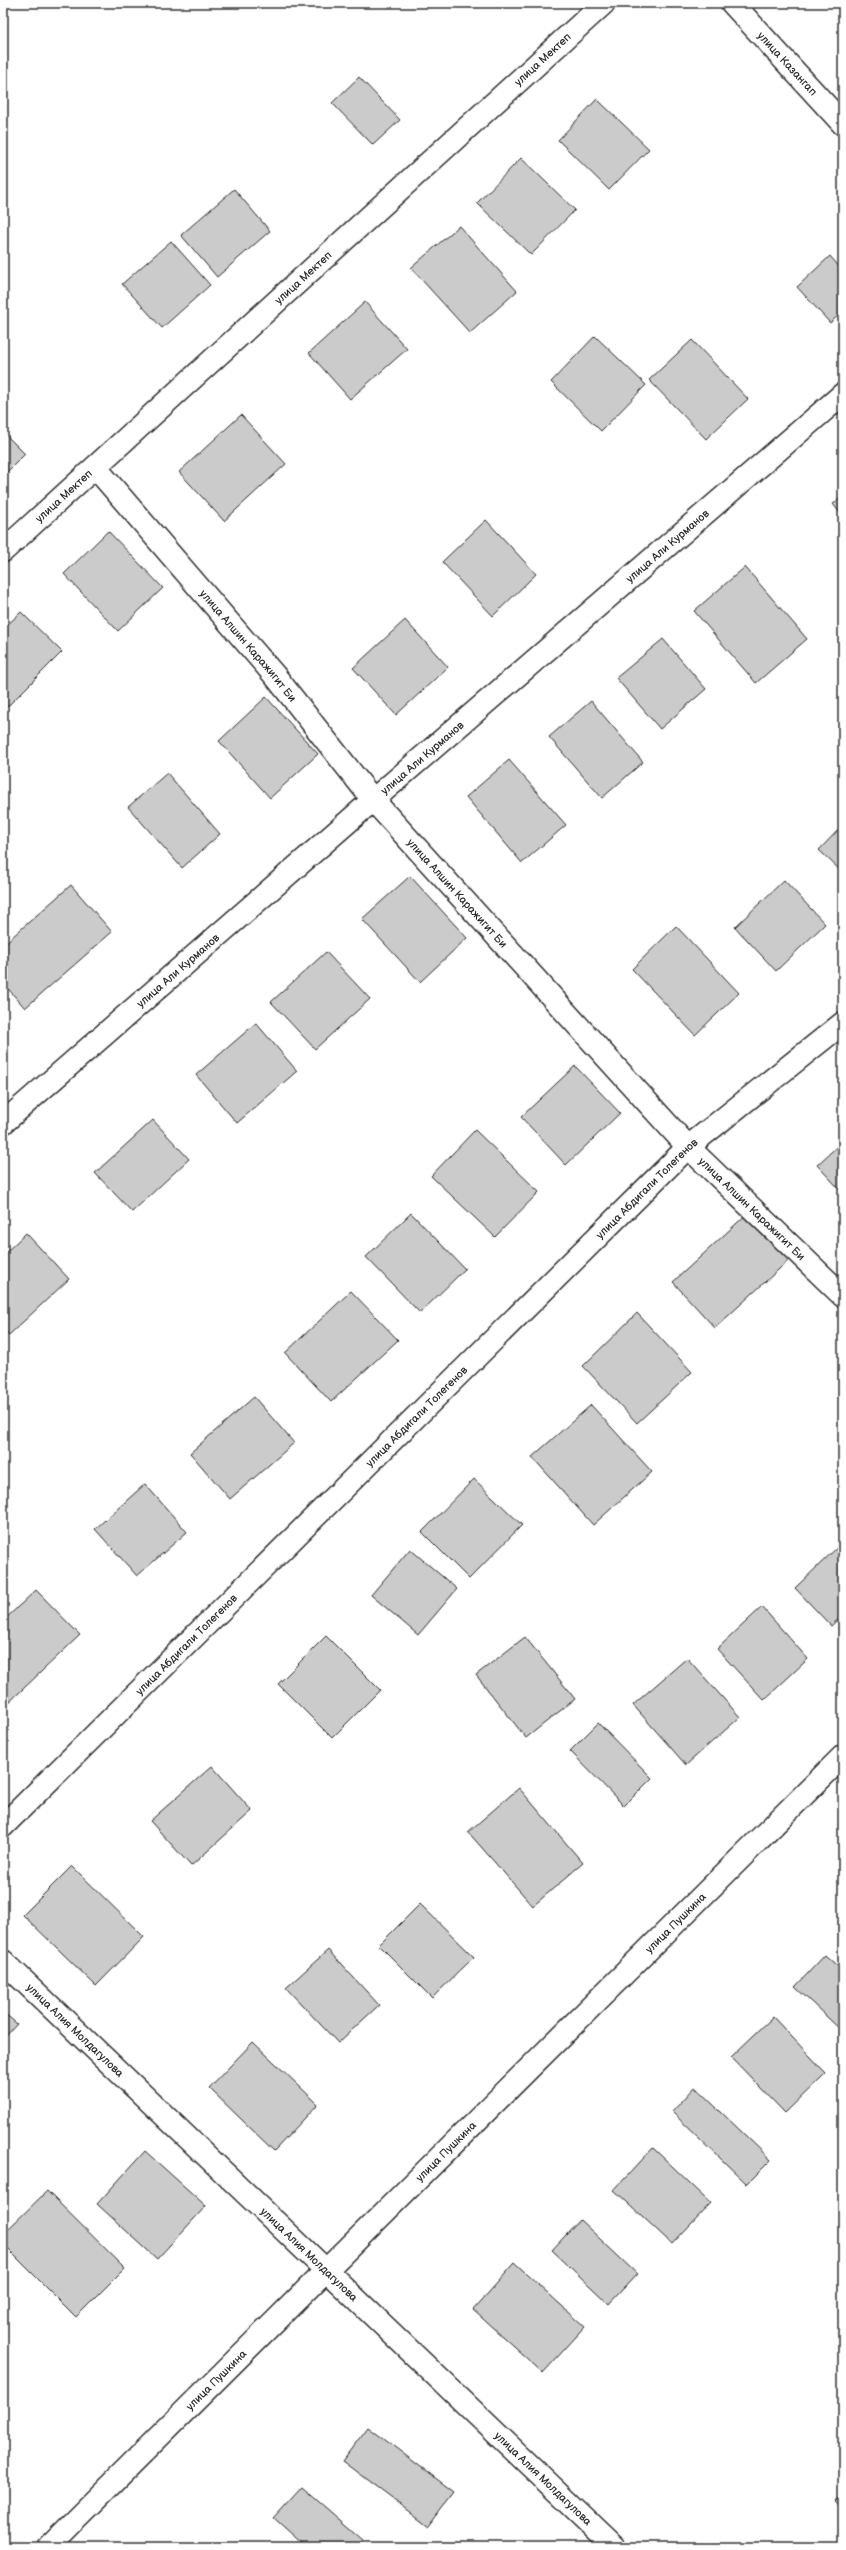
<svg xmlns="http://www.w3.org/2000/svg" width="846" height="2550" font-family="'Balsamiq Sans',sans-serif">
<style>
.building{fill:#cbcbcb;stroke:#2b2b2b}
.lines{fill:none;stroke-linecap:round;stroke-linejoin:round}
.street-casing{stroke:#2b2b2b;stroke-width:25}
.street{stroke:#fff;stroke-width:22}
.labels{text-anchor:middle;stroke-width:3;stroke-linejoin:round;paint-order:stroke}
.street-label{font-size:11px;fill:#2b2b2b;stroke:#fff}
</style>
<rect width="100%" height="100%" fill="#fff"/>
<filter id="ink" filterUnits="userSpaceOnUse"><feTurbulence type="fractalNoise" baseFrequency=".025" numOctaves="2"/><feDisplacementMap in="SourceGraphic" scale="8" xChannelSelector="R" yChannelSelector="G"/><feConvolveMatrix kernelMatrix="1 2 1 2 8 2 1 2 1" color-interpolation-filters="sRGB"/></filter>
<g filter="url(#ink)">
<g class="building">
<path d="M359,77L400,120L373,145L332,103Z"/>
<path d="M597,99L649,149L609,190L558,140Z"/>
<path d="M521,158L575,210L531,255L477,203Z"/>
<path d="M234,189L270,231L217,277L181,235Z"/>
<path d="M459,226L517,291L470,333L411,268Z"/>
<path d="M171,241L210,285L162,328L122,284Z"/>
<path d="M830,256L843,271V311L830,323L797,287Z"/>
<path d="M365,302L407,349L350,399L309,353Z"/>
<path d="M595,336L646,385L601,431L551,382Z"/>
<path d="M692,340L748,399L706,439L649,380Z"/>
<path d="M241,415L286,464L224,521L179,472Z"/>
<path d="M3,432L25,454L3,476Z"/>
<path d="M843,496V517L833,504Z"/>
<path d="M486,520L536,574L493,616L442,562Z"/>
<path d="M108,531L163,588L118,631L64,574Z"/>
<path d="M745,567L807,639L756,683L694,611Z"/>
<path d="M21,612L62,652L6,708L3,705V629Z"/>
<path d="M405,620L448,667L396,715L353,668Z"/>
<path d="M663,639L706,689L660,729L616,678Z"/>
<path d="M266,697L318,754L270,798L219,741Z"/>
<path d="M591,701L643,762L602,798L549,737Z"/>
<path d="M509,760L566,825L522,863L466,797Z"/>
<path d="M167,773L220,834L182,868L128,807Z"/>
<path d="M843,825V873L819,850Z"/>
<path d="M410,876L467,938L420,982L362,919Z"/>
<path d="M784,880L825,924L776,971L735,927Z"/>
<path d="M71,885L112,932L25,1008L3,983V945Z"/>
<path d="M676,926L739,993L695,1035L632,969Z"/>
<path d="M326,952L370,999L315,1049L271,1002Z"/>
<path d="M256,1023L297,1071L237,1123L196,1075Z"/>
<path d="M575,1066L620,1113L566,1165L521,1117Z"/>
<path d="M153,1120L189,1159L132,1212L95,1173Z"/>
<path d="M475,1130L539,1192L495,1237L431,1176Z"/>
<path d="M843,1141V1193L817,1165Z"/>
<path d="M411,1213L465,1269L420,1313L366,1257Z"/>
<path d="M748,1213L790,1259L715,1328L673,1282Z"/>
<path d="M26,1233L69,1279L9,1335L3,1329V1255Z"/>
<path d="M351,1291L398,1340L331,1402L285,1353Z"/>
<path d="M637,1313L692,1372L637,1423L583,1366Z"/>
<path d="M254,1397L294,1443L230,1499L190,1453Z"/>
<path d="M591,1405L652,1472L593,1525L532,1457Z"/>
<path d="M474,1479L522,1525L469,1579L422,1532Z"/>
<path d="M145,1484L187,1532L137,1576L95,1529Z"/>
<path d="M843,1542V1615L831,1626L795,1588Z"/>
<path d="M410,1549L457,1589L418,1635L371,1595Z"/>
<path d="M36,1590L80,1635L3,1708V1621Z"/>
<path d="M762,1607L808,1659L764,1700L717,1649Z"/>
<path d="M326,1636L380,1690L332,1738L278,1684Z"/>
<path d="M525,1637L575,1699L526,1738L476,1675Z"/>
<path d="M687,1658L740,1717L686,1765L633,1705Z"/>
<path d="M598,1723L652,1778L624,1806L570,1751Z"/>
<path d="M212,1766L252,1811L191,1866L150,1821Z"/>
<path d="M519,1788L583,1863L533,1906L468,1832Z"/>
<path d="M72,1866L144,1937L96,1986L23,1915Z"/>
<path d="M420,1904L474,1957L432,1998L379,1945Z"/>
<path d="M328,1950L379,2005L338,2043L286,1988Z"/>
<path d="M825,1955L843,1971V2032L795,1987Z"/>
<path d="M3,2012L17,2024L3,2039Z"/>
<path d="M773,2017L826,2073L785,2113L731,2057Z"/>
<path d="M253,2042L318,2104L274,2151L209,2088Z"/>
<path d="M695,2087L771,2160L747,2184L672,2112Z"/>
<path d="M653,2148L711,2203L672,2244L614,2190Z"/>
<path d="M145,2151L206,2206L157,2259L97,2204Z"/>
<path d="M47,2191L125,2268L76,2317L3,2244V2234Z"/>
<path d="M580,2220L637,2274L609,2304L552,2250Z"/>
<path d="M515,2263L585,2327L543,2373L473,2310Z"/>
<path d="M368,2427L454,2492L428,2526L342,2461Z"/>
<path d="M302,2487L363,2540L358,2547H306L274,2518Z"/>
<path d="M843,2493V2509L835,2501Z"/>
</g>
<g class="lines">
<g class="street-casing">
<g id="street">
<path id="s1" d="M732,3L843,124"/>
<path id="s2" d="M96,468L276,677L373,800L688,1147L843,1296"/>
<path id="s3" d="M3,551L604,3"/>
<path id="s4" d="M3,1123L373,800L843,394"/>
<path id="s5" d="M3,1826L688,1147L843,1023"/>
<path id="s6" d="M3,1961L615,2547"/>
<path id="s7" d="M48,2547L843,1756"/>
</g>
</g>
<use href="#street" class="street"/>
</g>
</g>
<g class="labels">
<g class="street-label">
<text dy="4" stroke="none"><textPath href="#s3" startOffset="730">улица Мектеп</textPath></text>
<text dy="4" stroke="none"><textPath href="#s1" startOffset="82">улица Казангап</textPath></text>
<text dy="4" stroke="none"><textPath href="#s3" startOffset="406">улица Мектеп</textPath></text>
<text dy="4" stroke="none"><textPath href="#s3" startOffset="82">улица Мектеп</textPath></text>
<text dy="4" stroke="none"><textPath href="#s4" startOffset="880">улица Али Курманов</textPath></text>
<text dy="4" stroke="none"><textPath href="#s2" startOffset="234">улица Алшин Каражигит Би</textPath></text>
<text dy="4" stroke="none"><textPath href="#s4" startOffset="556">улица Али Курманов</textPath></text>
<text dy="4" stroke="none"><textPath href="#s2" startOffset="558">улица Алшин Каражигит Би</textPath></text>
<text dy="4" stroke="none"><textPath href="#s4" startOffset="232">улица Али Курманов</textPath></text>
<text dy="4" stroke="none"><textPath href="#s5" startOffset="906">улица Абдигали Толегенов</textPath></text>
<text dy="4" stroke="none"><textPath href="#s2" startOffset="990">улица Алшин Каражигит Би</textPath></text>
<text dy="4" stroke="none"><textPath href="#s5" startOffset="582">улица Абдигали Толегенов</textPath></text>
<text dy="4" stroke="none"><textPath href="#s5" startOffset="258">улица Абдигали Толегенов</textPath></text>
<text dy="4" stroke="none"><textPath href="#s7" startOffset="885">улица Пушкина</textPath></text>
<text dy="4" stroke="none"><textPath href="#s6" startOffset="100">улица Алия Молдагулова</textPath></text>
<text dy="4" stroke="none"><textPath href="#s7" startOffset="561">улица Пушкина</textPath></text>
<text dy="4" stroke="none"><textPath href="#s6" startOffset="424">улица Алия Молдагулова</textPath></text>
<text dy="4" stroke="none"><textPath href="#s7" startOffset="237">улица Пушкина</textPath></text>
<text dy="4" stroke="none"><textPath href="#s6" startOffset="748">улица Алия Молдагулова</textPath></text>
</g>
</g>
<rect width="846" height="2550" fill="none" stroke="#fff" stroke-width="16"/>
<rect x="8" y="8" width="830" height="2534" fill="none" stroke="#2b2b2b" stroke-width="1.5" filter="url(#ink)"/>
</svg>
